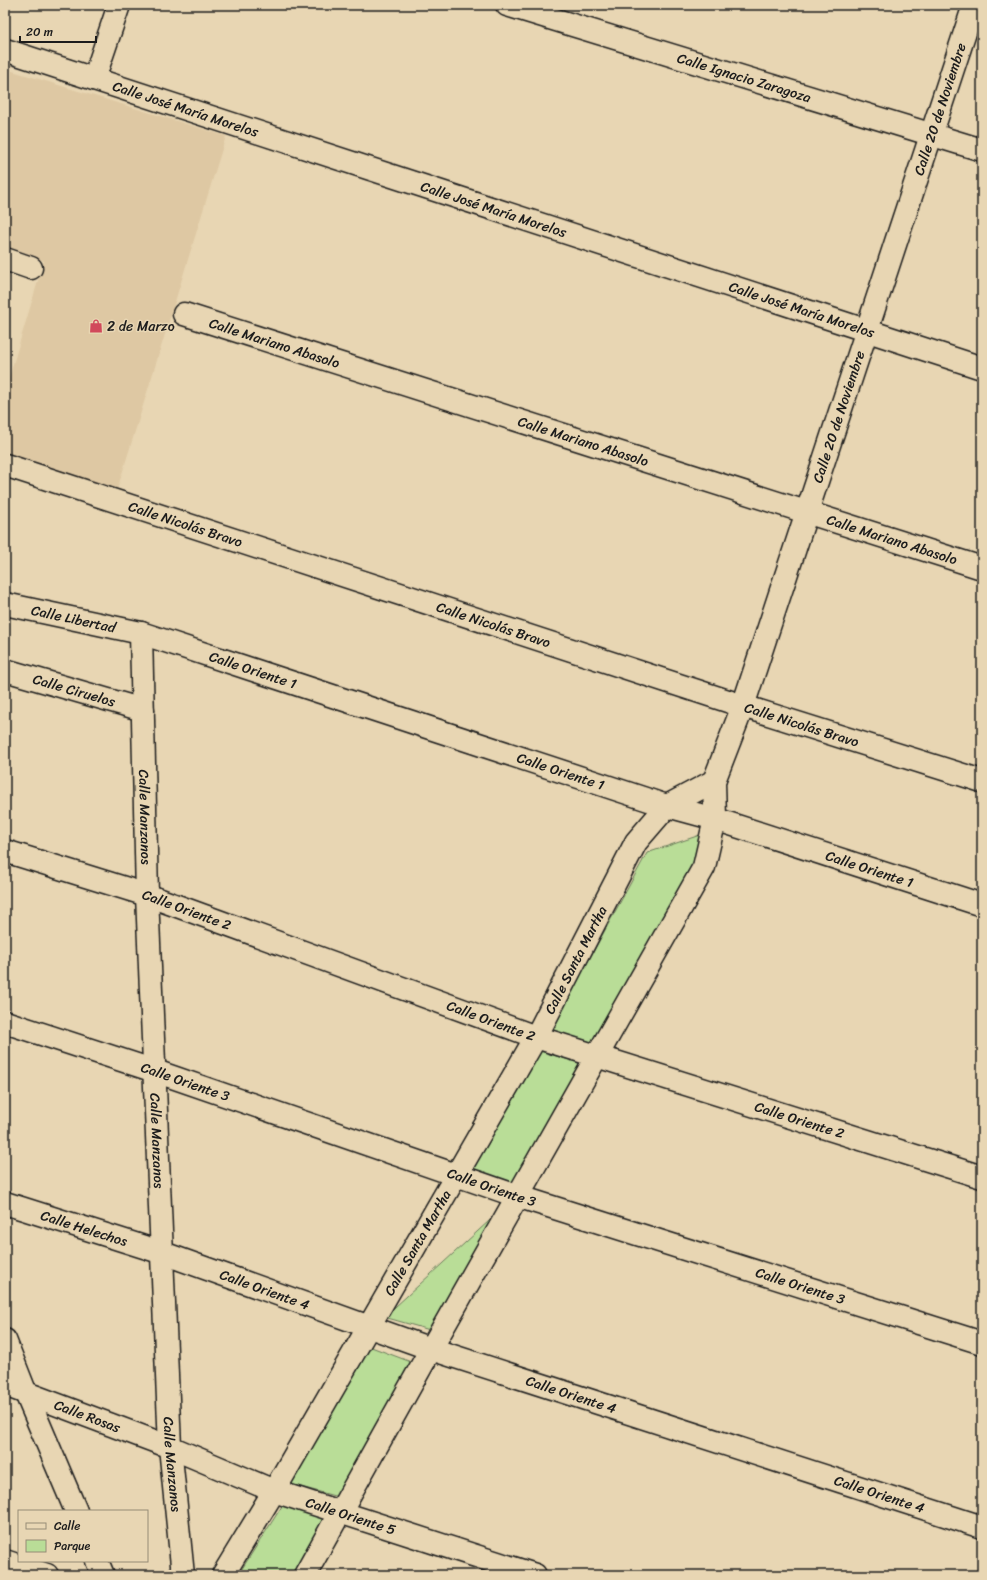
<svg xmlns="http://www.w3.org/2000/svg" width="987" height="1580" font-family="Sriracha,sans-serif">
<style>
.built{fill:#dec8a3}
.green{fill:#b9dd97;stroke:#6a7c5a}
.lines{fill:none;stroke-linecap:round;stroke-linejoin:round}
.street-casing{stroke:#1c1c1c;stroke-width:25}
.secondary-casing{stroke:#1c1c1c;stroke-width:25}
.street{stroke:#e8d6b3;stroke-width:22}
.secondary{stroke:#e8d6b3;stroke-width:22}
.labels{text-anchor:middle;stroke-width:3;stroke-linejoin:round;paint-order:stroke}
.street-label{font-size:14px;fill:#1c1c1c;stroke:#e8d6b3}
.poi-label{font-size:14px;fill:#1c1c1c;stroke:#e8d6b3;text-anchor:start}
</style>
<rect width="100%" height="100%" fill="#e8d6b3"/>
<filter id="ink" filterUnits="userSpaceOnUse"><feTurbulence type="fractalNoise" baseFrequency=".025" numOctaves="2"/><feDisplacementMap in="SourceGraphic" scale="8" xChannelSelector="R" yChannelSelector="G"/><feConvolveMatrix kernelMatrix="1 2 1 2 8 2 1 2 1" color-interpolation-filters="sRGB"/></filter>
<g filter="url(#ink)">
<path class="built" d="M6,69L226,136L117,490L5,457V391L44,261L5,248Z"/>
<g class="green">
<path d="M700,835L701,866L597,1046L550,1031L647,853Z"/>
<path d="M537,1050L582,1064L513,1183L468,1167Z"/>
<path d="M501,1210L430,1330L384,1317Z"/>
<path d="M366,1345L419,1365L342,1498L290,1484Z"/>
<path d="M284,1503L332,1517L301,1575H238Z"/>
</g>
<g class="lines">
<g class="street-casing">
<g id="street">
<path id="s1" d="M507,5L982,150"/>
<path id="s2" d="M5,50L982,368"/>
<path d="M94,79L119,5"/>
<path d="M5,259L31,268"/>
<path id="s3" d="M184,314L982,568"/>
<path id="s4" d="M5,465L743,706L982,781"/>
<path id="s5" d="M5,604L141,633L667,806L715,819L982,905"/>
<path id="s6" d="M141,633L147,895L170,1447L183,1575"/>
<path id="s7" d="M5,670L143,710"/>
<path id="s8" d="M5,851L147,895L536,1037L982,1177"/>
<path id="s9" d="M5,1022L155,1071L517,1196L982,1343"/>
<path id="s10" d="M5,1203L163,1253"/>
<path id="s11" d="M5,1385L170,1447L274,1491L535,1575"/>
<path d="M5,1561L47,1575"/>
<path id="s12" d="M223,1575L274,1491L536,1037L636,842L667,806L714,781"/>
<path id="s13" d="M305,1575L431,1349L704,867L715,819L714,781L743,706L974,5"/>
</g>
</g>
<g class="secondary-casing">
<g id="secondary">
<path id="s14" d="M163,1253L431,1349L982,1527"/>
<path d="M5,1340L25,1391L76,1511"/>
<path d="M97,1561L103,1575"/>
</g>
</g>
<use href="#street" class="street"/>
<use href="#secondary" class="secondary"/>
</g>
</g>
<defs>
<g id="shop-bare" transform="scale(1.08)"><path d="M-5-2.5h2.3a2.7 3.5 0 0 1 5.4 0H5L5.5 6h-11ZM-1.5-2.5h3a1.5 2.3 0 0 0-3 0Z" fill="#d1495b" stroke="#e8d6b3" stroke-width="2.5" paint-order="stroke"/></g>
</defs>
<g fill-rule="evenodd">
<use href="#shop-bare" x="96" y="326"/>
</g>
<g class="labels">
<g class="street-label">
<text dy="5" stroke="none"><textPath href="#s1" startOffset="248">Calle Ignacio Zaragoza</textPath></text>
<text dy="5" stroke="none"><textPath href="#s2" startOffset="190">Calle José María Morelos</textPath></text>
<text dy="5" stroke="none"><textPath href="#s13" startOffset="1609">Calle 20 de Noviembre</textPath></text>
<text dy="5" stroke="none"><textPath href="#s2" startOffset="514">Calle José María Morelos</textPath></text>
<text dy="5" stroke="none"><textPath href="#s2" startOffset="838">Calle José María Morelos</textPath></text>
<text dy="5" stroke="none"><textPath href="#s3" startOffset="95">Calle Mariano Abasolo</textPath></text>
<text dy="5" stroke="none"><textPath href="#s13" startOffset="1285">Calle 20 de Noviembre</textPath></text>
<text dy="5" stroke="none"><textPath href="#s3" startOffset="419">Calle Mariano Abasolo</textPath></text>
<text dy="5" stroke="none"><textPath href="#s4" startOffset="190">Calle Nicolás Bravo</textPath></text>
<text dy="5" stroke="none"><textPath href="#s3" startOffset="743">Calle Mariano Abasolo</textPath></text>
<text dy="5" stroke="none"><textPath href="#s5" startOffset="70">Calle Libertad</textPath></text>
<text dy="5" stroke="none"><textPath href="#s4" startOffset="514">Calle Nicolás Bravo</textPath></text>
<text dy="5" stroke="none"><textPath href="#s5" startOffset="257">Calle Oriente 1</textPath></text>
<text dy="5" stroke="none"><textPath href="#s7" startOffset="72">Calle Ciruelos</textPath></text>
<text dy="5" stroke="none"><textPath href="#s4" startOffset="838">Calle Nicolás Bravo</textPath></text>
<text dy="5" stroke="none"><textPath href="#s5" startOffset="581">Calle Oriente 1</textPath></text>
<text dy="5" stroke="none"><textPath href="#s6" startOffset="184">Calle Manzanos</textPath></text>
<text dy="5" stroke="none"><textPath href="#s5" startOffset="905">Calle Oriente 1</textPath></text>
<text dy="5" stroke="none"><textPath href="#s8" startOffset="191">Calle Oriente 2</textPath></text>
<text dy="5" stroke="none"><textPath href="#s12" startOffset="709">Calle Santa Martha</textPath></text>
<text dy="5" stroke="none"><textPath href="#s8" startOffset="515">Calle Oriente 2</textPath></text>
<text dy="5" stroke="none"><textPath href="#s9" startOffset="190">Calle Oriente 3</textPath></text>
<text dy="5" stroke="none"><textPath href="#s8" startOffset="839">Calle Oriente 2</textPath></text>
<text dy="5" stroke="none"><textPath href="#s6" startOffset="508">Calle Manzanos</textPath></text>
<text dy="5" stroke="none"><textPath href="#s9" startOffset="514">Calle Oriente 3</textPath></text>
<text dy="5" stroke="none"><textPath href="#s10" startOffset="83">Calle Helechos</textPath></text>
<text dy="5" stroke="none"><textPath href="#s12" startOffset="385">Calle Santa Martha</textPath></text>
<text dy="5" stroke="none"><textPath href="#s9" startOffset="838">Calle Oriente 3</textPath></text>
<text dy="5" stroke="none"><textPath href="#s14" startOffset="108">Calle Oriente 4</textPath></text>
<text dy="5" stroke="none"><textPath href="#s14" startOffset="432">Calle Oriente 4</textPath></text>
<text dy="5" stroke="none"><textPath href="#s11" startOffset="88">Calle Rosas</textPath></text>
<text dy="5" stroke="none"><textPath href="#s6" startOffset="832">Calle Manzanos</textPath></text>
<text dy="5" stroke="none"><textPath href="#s14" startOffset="756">Calle Oriente 4</textPath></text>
<text dy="5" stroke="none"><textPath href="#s11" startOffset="370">Calle Oriente 5</textPath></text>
</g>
<g class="poi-label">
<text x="107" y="331">2 de Marzo</text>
</g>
</g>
<rect width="987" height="1580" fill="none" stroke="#e8d6b3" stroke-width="20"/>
<rect x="10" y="10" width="967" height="1560" fill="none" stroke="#1c1c1c" stroke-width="1.5" filter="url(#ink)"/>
<rect x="18" y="1510" width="130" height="52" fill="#e8d6b3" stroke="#968c77"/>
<rect x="26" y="1523" width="20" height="6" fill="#e8d6b3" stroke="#968c77"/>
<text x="54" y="1530" font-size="12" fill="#1c1c1c">Calle</text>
<rect x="26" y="1540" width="20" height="12" fill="#b9dd97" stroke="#968c77"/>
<text x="54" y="1550" font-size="12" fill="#1c1c1c">Parque</text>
<path d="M20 36v6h76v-6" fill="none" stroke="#1c1c1c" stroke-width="2"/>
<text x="26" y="36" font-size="12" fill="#1c1c1c" stroke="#e8d6b3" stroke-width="3" paint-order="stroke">20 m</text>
</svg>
